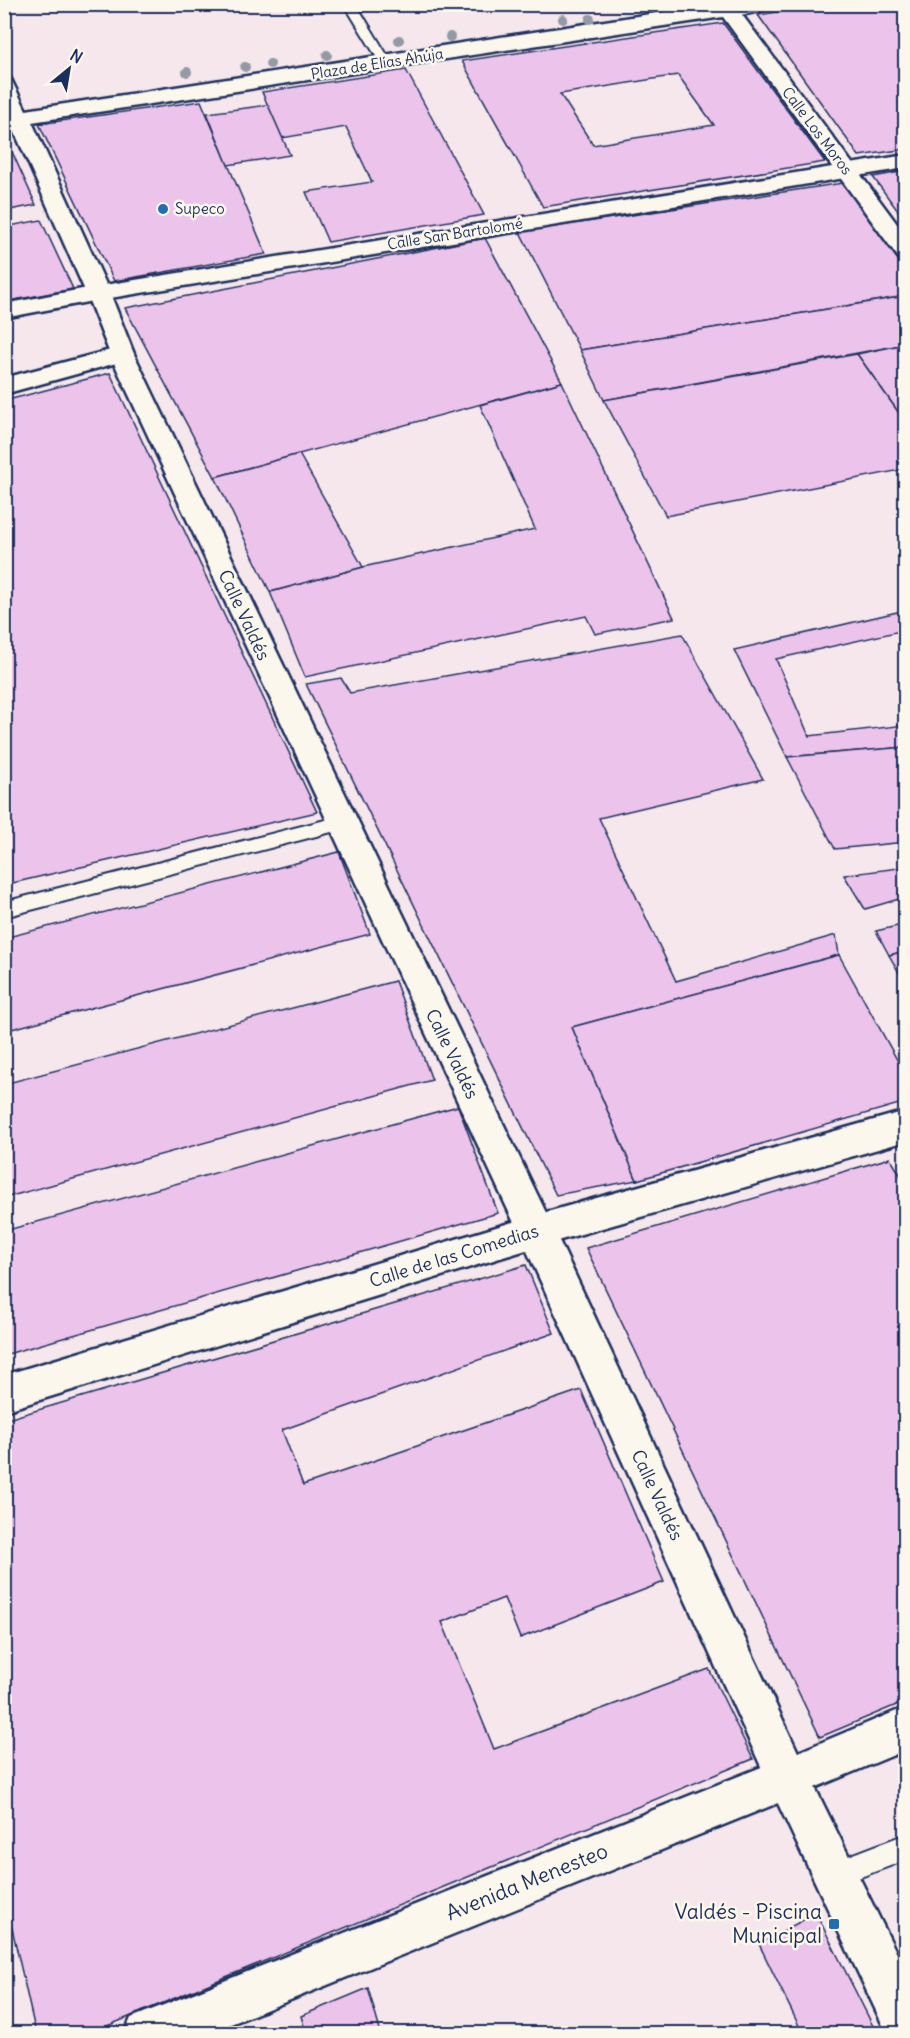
<svg xmlns="http://www.w3.org/2000/svg" width="910" height="2038" font-family="Delius,sans-serif">
<style>
.building{fill:#ecc3eb;stroke:#1b2f5e;stroke-width:1.5;fill-rule:evenodd}
.lines{fill:none;stroke-linecap:round;stroke-linejoin:round}
.lane-casing{stroke:#1b2f5e;stroke-width:4}
.street-casing{stroke:#1b2f5e;stroke-width:5}
.secondary-casing{stroke:#1b2f5e;stroke-width:5}
.lane{fill:#fbf7ec;fill-rule:evenodd}
.street{fill:#fbf7ec;fill-rule:evenodd}
.secondary{fill:#fbf7ec;fill-rule:evenodd}
.tree{fill:#9399a5}
.poi-dot{fill:#1f6fb2;stroke:#fbf7ec;stroke-width:2}
.labels{text-anchor:middle;stroke-width:5;stroke-linejoin:round;paint-order:stroke}
.far-street-label{font-size:15px;fill:#1b2f5e;stroke:#fbf7ec}
.far-poi-label{font-size:15px;fill:#1b2f5e;stroke:#fbf7ec;text-anchor:start}
.street-label{font-size:18px;fill:#1b2f5e;stroke:#fbf7ec}
.near-street-label{font-size:21px;fill:#1b2f5e;stroke:#fbf7ec}
.near-poi-label{font-size:21px;fill:#1b2f5e;stroke:#fbf7ec;text-anchor:end}
</style>
<rect width="100%" height="100%" fill="#f6e7ec"/>
<filter id="ink" filterUnits="userSpaceOnUse"><feTurbulence type="fractalNoise" baseFrequency=".0167" numOctaves="2"/><feDisplacementMap in="SourceGraphic" scale="12" xChannelSelector="R" yChannelSelector="G"/><feConvolveMatrix kernelMatrix="1 2 1 2 8 2 1 2 1" color-interpolation-filters="sRGB"/></filter>
<g filter="url(#ink)">
<g class="building">
<path d="M828,4H906V149L859,156L758,15Z"/>
<path d="M723,23L825,162L543,207L462,61ZM678,75L714,125L593,145L560,94Z"/>
<path d="M406,70L484,215L328,242L306,192L372,182L346,127L282,138L262,92Z"/>
<path d="M201,101L266,254L114,281L39,124Z"/>
<path d="M268,105L290,155L228,165L207,113Z"/>
<path d="M4,134L36,205L4,211Z"/>
<path d="M906,171V222L873,177Z"/>
<path d="M843,183L906,271V296L580,350L520,232Z"/>
<path d="M41,220L73,289L4,302V227Z"/>
<path d="M485,238L562,382L215,477L125,308Z"/>
<path d="M906,296V344L604,400L580,350Z"/>
<path d="M906,344V423L857,354Z"/>
<path d="M857,354L906,423V469L666,516L604,400Z"/>
<path d="M110,373L317,812L4,885V401Z"/>
<path d="M562,382L674,618L595,634L586,616L305,677L270,592L363,567L535,529L480,405Z"/>
<path d="M299,454L363,567L270,592L215,477Z"/>
<path d="M906,610V641L900,631L776,659L809,736L906,725V747L787,757L734,650Z"/>
<path d="M682,634L763,779L599,818L676,981L836,935L839,955L572,1027L637,1180L556,1195L306,684L341,678L350,693Z"/>
<path d="M906,747V842L835,849L787,757Z"/>
<path d="M339,852L370,934L4,1031V938Z"/>
<path d="M906,867V897L865,909L844,875Z"/>
<path d="M906,924V951L889,955L876,931Z"/>
<path d="M906,951V985L889,955Z"/>
<path d="M839,955L906,1076V1102L637,1180L572,1027Z"/>
<path d="M395,981L432,1080L4,1198V1084Z"/>
<path d="M458,1106L498,1213L4,1355V1231Z"/>
<path d="M890,1158L906,1184V1701L820,1737L586,1248Z"/>
<path d="M526,1265L554,1333L282,1430L303,1485L581,1390L664,1582L520,1638L504,1598L442,1622L494,1749L709,1669L753,1759L88,2034H36L4,1893V1420Z"/>
<path d="M816,1913L877,2034H803L759,1944Z"/>
<path d="M368,1988L381,2034H306L301,2016Z"/>
</g>
<g class="lines">
<g class="lane-casing">
<g id="lane">
<path d="M344,4H356L392,63L390,66H382Z"/>
<path d="M341,816L347,818L350,823L347,828L4,917V902Z"/>
<path d="M906,1834V1860L834,1887L825,1883L821,1874L825,1865Z"/>
</g>
</g>
<g class="street-casing">
<g id="street">
<path d="M725,4H774L772,8C757,12 735,18 720,14L717,10L720,6Z"/>
<path d="M906,155V168L98,300L4,318V304L98,286Z"/>
<path d="M122,347L131,349L134,354L131,359L4,394V378Z"/>
<path d="M906,1111V1141L536,1247L4,1411V1375L536,1215Z"/>
<path d="M906,1707V1750L788,1799L206,2034H124L131,2018L784,1758Z"/>
</g>
</g>
<g class="secondary-casing">
<path id="secondary" d="M715,4H734L906,236V259L898,257L723,17L32,122L110,293L134,354L549,1219L803,1763L906,1972V2034H887L773,1793L522,1240L110,354L86,293L4,108V77L11,79L26,110Z"/>
</g>
<use href="#lane" class="lane"/>
<use href="#street" class="street"/>
<use href="#secondary" class="secondary"/>
</g>
<g class="tree">
<circle cx="563" cy="19" r="5"/>
<circle cx="590" cy="19" r="5"/>
<circle cx="450" cy="37" r="5"/>
<circle cx="399" cy="40" r="5"/>
<circle cx="327" cy="55" r="5"/>
<circle cx="270" cy="64" r="5"/>
<circle cx="245" cy="67" r="5"/>
<circle cx="187" cy="72" r="5"/>
</g>
</g>
<g class="poi-dot">
<circle cx="163" cy="209" r="6"/>
<rect x="828" y="1918" width="12" height="12" rx="3"/>
</g>
<g class="labels">
<g class="far-street-label">
<text transform="translate(377 64) rotate(-9)" y="5">Plaza de Elías Ahúja</text>
<text transform="translate(817 131) rotate(53)" y="5">Calle Los Moros</text>
<text transform="translate(455 234) rotate(-9)" y="5">Calle San Bartolomé</text>
</g>
<g class="far-poi-label">
<text x="175" y="214">Supeco</text>
</g>
<g class="street-label">
<text transform="translate(244 615) rotate(65)" y="6">Calle Valdés</text>
<text transform="translate(452 1054) rotate(64)" y="6">Calle Valdés</text>
<text transform="translate(454 1256) rotate(-17)" y="6">Calle de las Comedias</text>
<text transform="translate(657 1495) rotate(65)" y="6">Calle Valdés</text>
</g>
<g class="near-street-label">
<text transform="translate(527 1882) rotate(-22)" y="7">Avenida Menesteo</text>
</g>
<g class="near-poi-label">
<text x="822" y="1919">Valdés - Piscina<tspan x="822" dy="24">Municipal</tspan></text>
</g>
</g>
<rect width="910" height="2038" fill="none" stroke="#fbf7ec" stroke-width="24"/>
<rect x="12" y="12" width="886" height="2014" fill="none" stroke="#1b2f5e" stroke-width="2" filter="url(#ink)"/>
<g transform="translate(69 69) rotate(30)" stroke="#fbf7ec" stroke-width="4.5" paint-order="stroke">
<path d="M0-4.5L10 22L0 15L-10 22Z" fill="#1b2f5e"/>
<text y="-9" font-size="16" font-weight="bold" text-anchor="middle" fill="#1b2f5e">N</text>
</g>
</svg>
